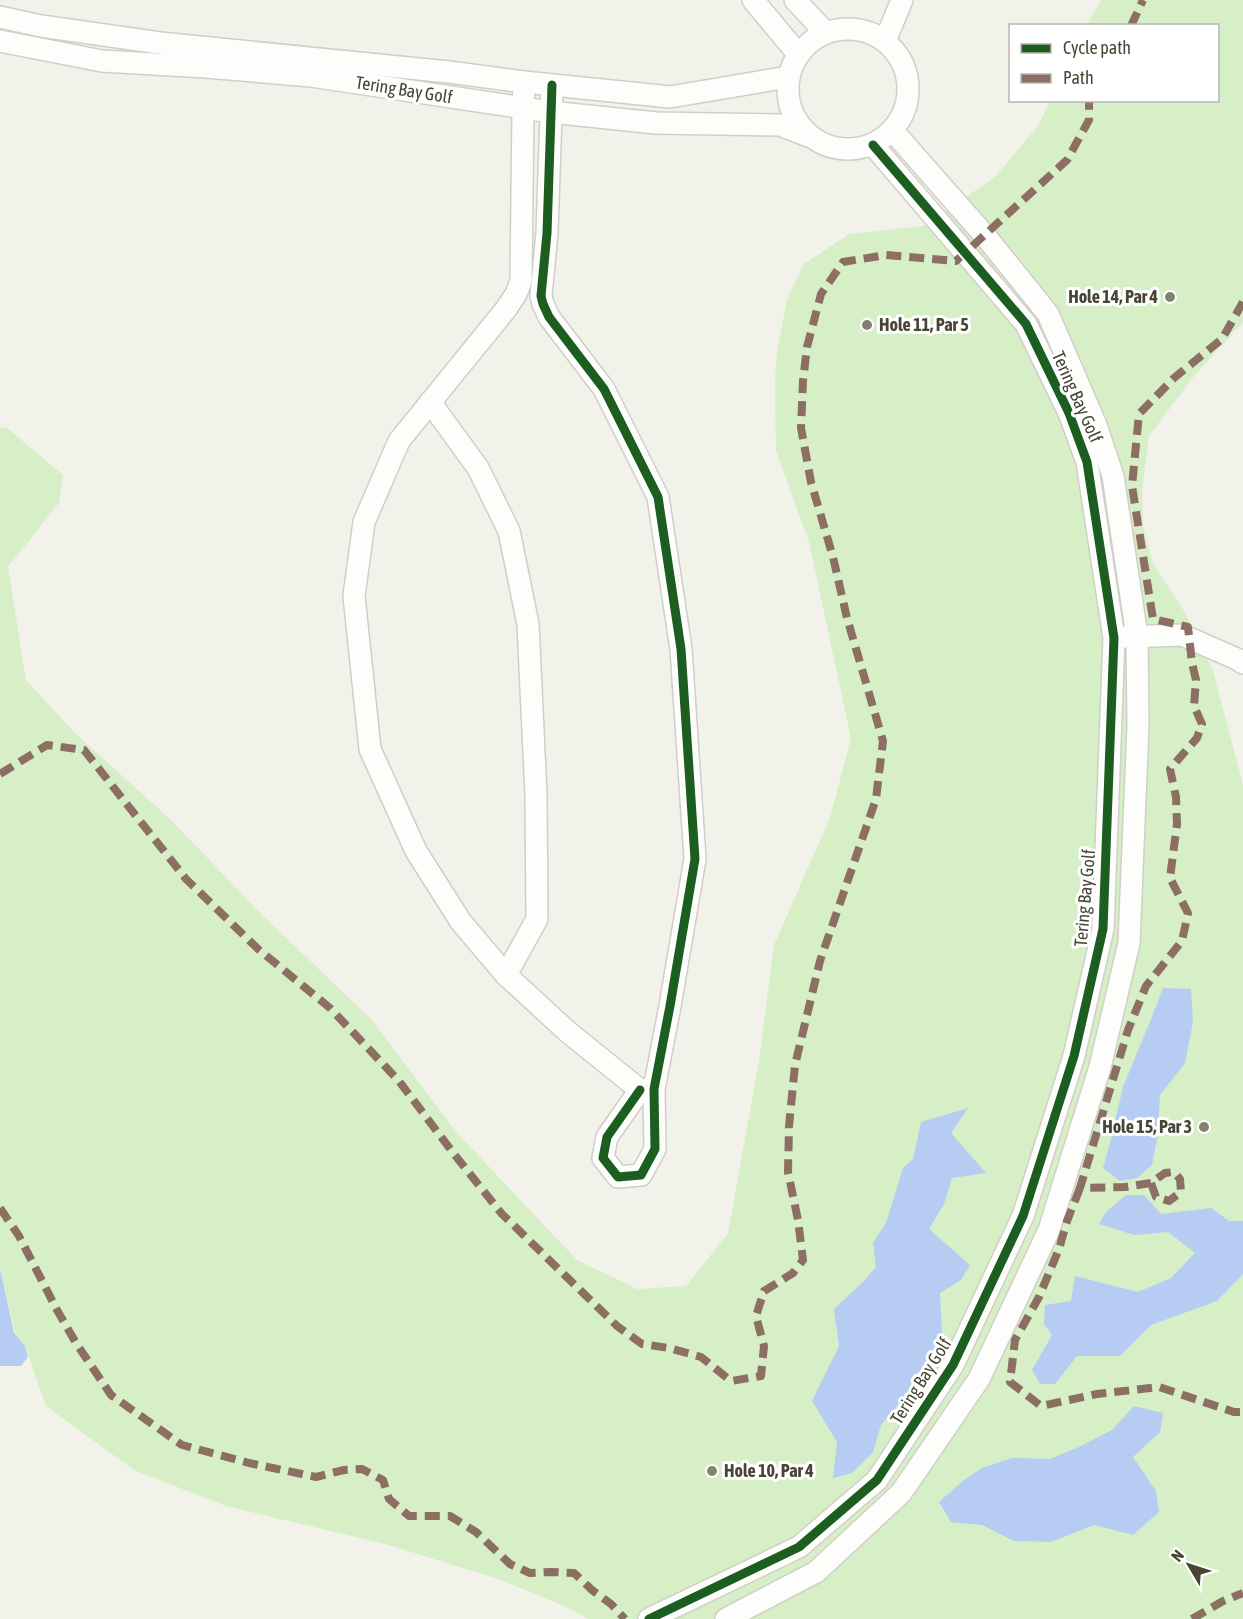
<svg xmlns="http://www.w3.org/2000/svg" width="1243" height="1619" font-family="'Asap Condensed',sans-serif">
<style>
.green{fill:#d6efc7}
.water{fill:#b6ccf3}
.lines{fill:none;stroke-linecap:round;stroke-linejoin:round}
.minor-casing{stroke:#d0cfc7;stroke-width:24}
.minor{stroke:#fdfdfc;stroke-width:21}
.quiet{stroke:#8d6e63;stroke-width:8;stroke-dasharray:15 8;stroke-linecap:butt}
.cycleway-casing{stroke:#fff;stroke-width:13}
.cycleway{stroke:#1b5e20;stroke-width:9}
.poi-dot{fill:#848174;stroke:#fff;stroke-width:2}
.labels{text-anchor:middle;stroke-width:6;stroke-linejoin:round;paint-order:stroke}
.street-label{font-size:18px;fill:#484534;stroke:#fff}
.poi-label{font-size:18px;font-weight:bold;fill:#484534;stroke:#fff;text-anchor:end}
</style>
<rect width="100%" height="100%" fill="#f2f1ea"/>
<path class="green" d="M1101,0H1243V322L1194,376L1149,436L1142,492L1143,527L1153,563L1184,611L1213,671L1243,785V1619H588L569,1608L501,1580L389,1545L226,1506L134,1470L46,1406L25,1346L15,1333L0,1268V427L7,428L63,475L59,503L8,567L26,680L75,733L171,820L261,914L370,1018L458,1134L577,1260L637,1289L686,1286L728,1233L759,1061L774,945L830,818L851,738L809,542L776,451L775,382L777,352L787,299L804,264L849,234L923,226L994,178L1038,126L1050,101L1218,100V26L1087,25Z"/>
<g class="water">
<path d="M1163,988L1191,989L1193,1022L1185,1063L1160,1095L1158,1133L1152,1165L1137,1178L1120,1181L1103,1168L1110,1143L1123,1087L1151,1019Z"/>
<path d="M968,1108L951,1133L986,1173L952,1178L944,1204L929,1229L970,1265L961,1280L940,1293L942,1334L927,1370L881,1425L873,1452L852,1473L833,1478L837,1442L812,1401L839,1346L834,1309L863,1282L876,1267L873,1243L886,1223L903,1168L913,1159L921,1122Z"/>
<path d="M1126,1195H1144L1161,1214L1211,1208L1229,1221H1243V1274L1217,1301L1151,1325L1120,1356H1077L1055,1384H1040L1032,1370L1052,1335L1044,1324L1045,1305L1071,1301L1075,1276L1138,1292L1171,1278L1195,1253L1168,1232L1134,1235L1099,1224L1106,1212Z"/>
<path d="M0,1268L14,1333L25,1346L28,1357L21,1366H0Z"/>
<path d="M1134,1406L1163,1413L1160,1432L1133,1457L1156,1491L1159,1512L1133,1535L1094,1525L1051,1542L1014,1541L982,1525L951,1522L939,1502L964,1480L982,1468L1012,1458L1050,1459L1079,1447L1112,1430Z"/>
</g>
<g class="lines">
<g class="minor-casing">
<g id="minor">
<path d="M753,0L798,54"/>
<path d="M795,0L825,32"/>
<path d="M0,17L41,26L160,43L449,72L524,82L670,97L788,77"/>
<circle cx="848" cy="89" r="60"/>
<path d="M0,41L102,61L206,67L311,76L550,112L656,123L780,125L808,136"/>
<path d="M885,41L902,0"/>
<path d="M524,82L523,108L521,281L516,294L506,309L399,441L364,522L354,596L370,749L416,851L461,922L506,975L568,1032L640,1090L654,1089"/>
<path d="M552,85L547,233L541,296L543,304L549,317L604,389L658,497L681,649L695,859L670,1006L654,1089L655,1149L641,1175L618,1177L603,1158L607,1137L640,1090"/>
<path d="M430,402L478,468L509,531L528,624L536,795L537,919L506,975"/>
<path d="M1124,637L1182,635L1237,659L1243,663"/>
<path d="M649,1619L799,1547L877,1480L953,1365L1023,1216L1074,1056L1103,929L1114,638L1087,462L1069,413L1026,324L873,145"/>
<path d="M726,1619L816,1572L901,1493L979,1379L1049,1230L1100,1067L1129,943L1138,726L1137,636L1113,476L1096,425L1048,314L987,238L893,131"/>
</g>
</g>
<use href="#minor" class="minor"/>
<g class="quiet">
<path d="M1131,26L1143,0"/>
<path d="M0,774L47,745L84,750L186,879L258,949L330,1008L399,1081L454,1154L502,1214L617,1326L642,1344L669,1348L701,1357L731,1381L761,1376L764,1346L756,1316L764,1291L793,1273L803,1260L798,1220L788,1172L789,1126L795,1065L820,961L876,799L883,741L847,618L833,557L811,482L801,428L803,381L807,347L821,294L843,262L886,255L956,261L1067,160L1089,120V100"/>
<path d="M1151,1183L1156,1197L1169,1201L1181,1192L1180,1179L1174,1172L1165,1173L1151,1183L1125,1187L1080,1188L1128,1030L1146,986L1182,941L1188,913L1170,878L1177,824L1176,797L1170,769L1197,738L1202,724L1194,706L1196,680L1192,663L1188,627L1153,619L1132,486L1139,414L1174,378L1222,339L1243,302"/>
<path d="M1080,1188L1067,1221L1059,1249L1039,1297L1015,1340L1010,1382L1041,1406L1097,1394L1159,1387L1234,1412H1243"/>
<path d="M0,1208L19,1236L57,1310L76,1343L111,1395L182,1445L249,1463L316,1477L344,1470L362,1469L383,1480L389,1499L409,1516H450L476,1532L510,1564L530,1573L551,1572L574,1573L592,1590L611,1604L625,1619"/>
<path d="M1192,1619L1223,1601L1243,1593"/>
</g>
<g class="cycleway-casing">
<g id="cycleway">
<path d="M552,85L547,233L541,296L543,304L549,317L604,389L658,497L681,649L695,859L670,1006L654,1089L655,1149L641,1175L618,1177L603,1158L607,1137L640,1090"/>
<path d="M649,1619L799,1547L877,1480L953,1365L1023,1216L1074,1056L1103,929L1114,638L1087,462L1069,413L1026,324L873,145"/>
</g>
</g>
<use href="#cycleway" class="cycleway"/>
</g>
<g class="poi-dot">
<circle cx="1170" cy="297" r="6"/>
<circle cx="867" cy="325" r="6"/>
<circle cx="1204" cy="1127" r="6"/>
<circle cx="712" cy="1471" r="6"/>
</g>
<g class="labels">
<g class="street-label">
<text transform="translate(404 90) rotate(9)" y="6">Tering Bay Golf</text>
<text transform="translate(1077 397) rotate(66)" y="6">Tering Bay Golf</text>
<text transform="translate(1085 898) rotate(-85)" y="6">Tering Bay Golf</text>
<text transform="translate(921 1381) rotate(-58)" y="6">Tering Bay Golf</text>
</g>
<g class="poi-label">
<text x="1158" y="303">Hole 14, Par 4</text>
<text x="879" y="331" text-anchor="start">Hole 11, Par 5</text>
<text x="1192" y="1133">Hole 15, Par 3</text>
<text x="724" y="1477" text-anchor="start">Hole 10, Par 4</text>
</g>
</g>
<rect x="1009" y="24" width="210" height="78" fill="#ffffff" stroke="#b6b5ae" stroke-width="1.5"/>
<rect x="1021" y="44" width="30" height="9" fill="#1b5e20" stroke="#b6b5ae" stroke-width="1.5"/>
<text x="1063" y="54" font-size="18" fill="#484534">Cycle path</text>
<rect x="1021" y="74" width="30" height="9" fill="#8d6e63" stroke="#b6b5ae" stroke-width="1.5"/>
<text x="1063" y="84" font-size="18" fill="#484534">Path</text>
<g transform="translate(1189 1565) rotate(309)" stroke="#ffffff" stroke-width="4.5" paint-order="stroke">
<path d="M0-4.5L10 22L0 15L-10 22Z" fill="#484534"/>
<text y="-9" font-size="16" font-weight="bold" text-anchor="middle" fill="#484534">N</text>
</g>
</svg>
